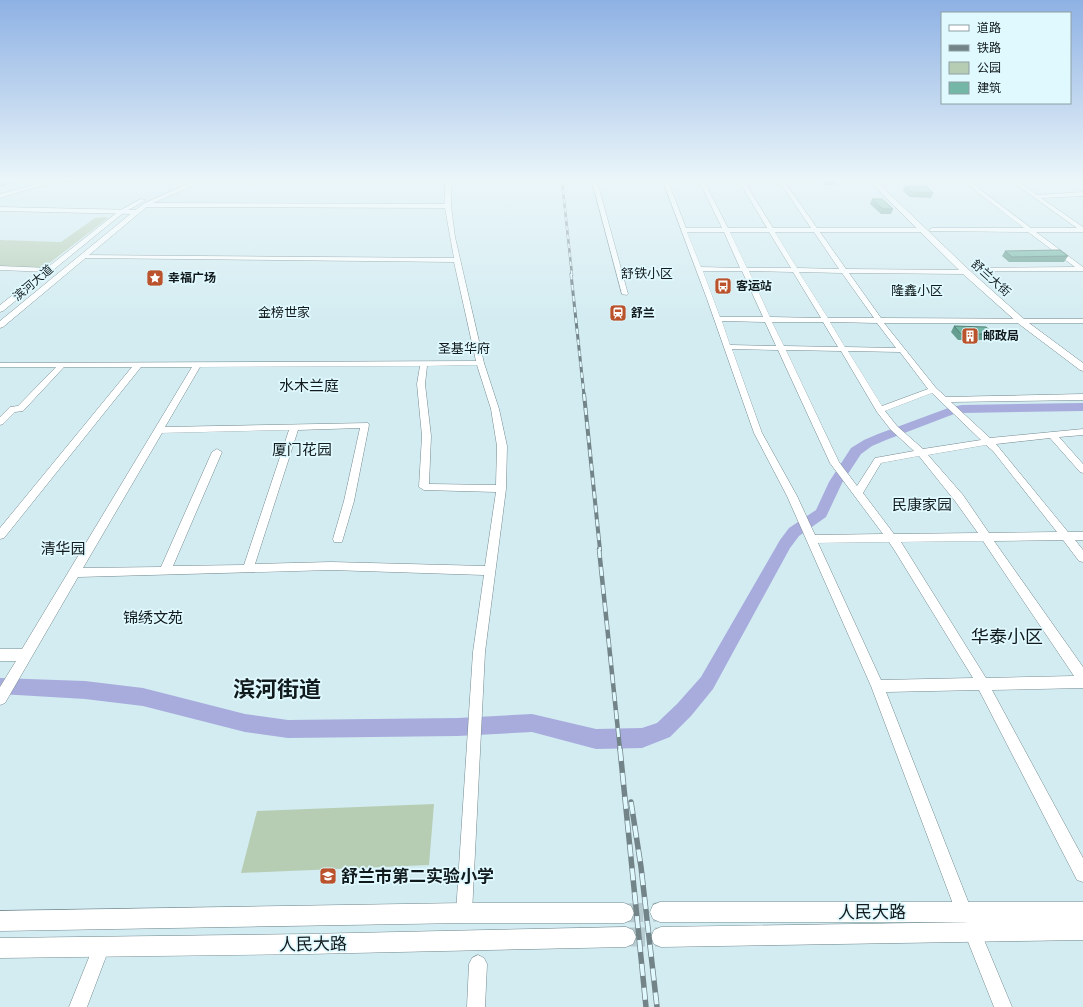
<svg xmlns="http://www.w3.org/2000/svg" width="1083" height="1007" font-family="Roboto,'Noto Sans SC',sans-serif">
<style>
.green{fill:#b6cdb4}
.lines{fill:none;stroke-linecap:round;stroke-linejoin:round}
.river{fill:#a7acdd;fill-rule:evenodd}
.major-tunnel{stroke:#b6ccd1;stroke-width:19;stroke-dasharray:19 10;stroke-linecap:butt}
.minor-casing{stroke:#748b90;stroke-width:1}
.major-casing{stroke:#748b90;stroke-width:1}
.minor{fill:#fff;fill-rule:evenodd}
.major{fill:#fff;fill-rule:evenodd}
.rail-far4-casing{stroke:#738488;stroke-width:2.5}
.rail-far3-casing{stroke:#738488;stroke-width:3}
.rail-far2-casing{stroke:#738488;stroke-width:4}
.rail-far1-casing{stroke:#738488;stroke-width:4.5}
.rail-casing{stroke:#738488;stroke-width:5.5}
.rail-far4{stroke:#e0f9ff;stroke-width:1.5;stroke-dasharray:4.5;stroke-linecap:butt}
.rail-far3{stroke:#e0f9ff;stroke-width:2;stroke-dasharray:5.5;stroke-linecap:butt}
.rail-far2{stroke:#e0f9ff;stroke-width:2.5;stroke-dasharray:7;stroke-linecap:butt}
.rail-far1{stroke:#e0f9ff;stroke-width:3;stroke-dasharray:9;stroke-linecap:butt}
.rail{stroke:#e0f9ff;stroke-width:4;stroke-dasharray:12;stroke-linecap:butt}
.wall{fill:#659d90}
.building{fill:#75b7a7;stroke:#528075}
.labels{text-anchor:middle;stroke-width:3.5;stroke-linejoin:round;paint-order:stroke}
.far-poi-label{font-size:12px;font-weight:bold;fill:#111a1c;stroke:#e0f9ff;text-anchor:start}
.far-street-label{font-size:12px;fill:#111a1c;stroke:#e0f9ff}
.far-neighbourhood-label{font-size:13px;fill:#111a1c;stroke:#e0f9ff}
.neighbourhood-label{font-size:15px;fill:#111a1c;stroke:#e0f9ff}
.near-poi-label{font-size:17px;font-weight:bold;fill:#111a1c;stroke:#e0f9ff;text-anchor:start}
.near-street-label{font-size:17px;fill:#111a1c;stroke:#e0f9ff}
.near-neighbourhood-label{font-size:18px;fill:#111a1c;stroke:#e0f9ff}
.near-district-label{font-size:22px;font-weight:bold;fill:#111a1c;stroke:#e0f9ff}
</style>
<rect width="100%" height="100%" fill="#d3ecf1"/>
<g class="green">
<path d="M104,217L108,218L43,268L0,266V240L61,242L95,218Z"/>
<path d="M434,804L429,865L241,873L257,811Z"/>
</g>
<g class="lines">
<g class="river">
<path d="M7,181H21L0,187V183Z"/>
<path d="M1083,403V411L962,413L954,414L886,440L872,446L861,454L842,483L826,517L799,536L790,548L713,689L691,716L670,737L642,748L596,749L532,732L458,736L288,738L245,732L143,706L85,699L0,694V678L85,681L143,688L245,714L288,720L458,718L532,714L596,729L642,728L657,723L677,704L701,677L780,540L789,528L816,510L829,482L851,448L864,440L878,434L951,407L962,405Z"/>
</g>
<g class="major-tunnel">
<path d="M624,913L660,912"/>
<path d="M626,937H661"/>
</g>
<g class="minor-casing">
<g id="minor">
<path d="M57,181H69L33,188L0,198V194L33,185Z"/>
<path d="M445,181H451V206L455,237L484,363L499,409L507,446L506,489L485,652L472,913L470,919L464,921L458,919L456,913L473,652L484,575L331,570L78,577L5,703L0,705V687L16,661H0V649H22L192,367H141L4,538L0,539V528L132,367H64L23,411L15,412L3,424L0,425V417L10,407L18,406L56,367H0V363L476,361L454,262L83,258L80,256L81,255L454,258L445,208L146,207L143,205L146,203L445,204ZM477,365L491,409L497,446L496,485L429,484L431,436L425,384L427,366ZM420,366L417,384L422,436L419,487L424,490L496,492L485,566L331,562L255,564L298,430L360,428L344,501L333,539L334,542H342L354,501L369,425L368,423L165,427L200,367ZM289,430L244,565L173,566L222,452L217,449L212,452L161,567L83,568L162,433Z"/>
<path d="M592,181H597L628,294L627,295L622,294Z"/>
<path d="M663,181H668L686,228H722L699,181H704L728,228H767L739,181H744L773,228H811L779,181H784L817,228H923L926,230L923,232H820L846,269L966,270L969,272L966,274L849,273L881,318L1083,319V323H884L936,388L946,397L1083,394V400L951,402L990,438L1083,429V435L1059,437L1083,464V473L1080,472L1050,438L996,444L1068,532H1083V540H1075L1083,550V562L1079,561L1063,540L994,541L1083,667V688L992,690L1083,858V882L1077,880L979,690L886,692L973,914L971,920L965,922L959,920L871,686L787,496L754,433L707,299ZM687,232H724L740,268L701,267ZM730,232H769L791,268H747ZM775,232H814L839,269L797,268ZM703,271H742L763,317H720ZM749,271L793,272L821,318L770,317ZM799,272L842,273L874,318H828ZM722,321L765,322L776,346L730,345ZM772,322H823L838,347L784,346ZM830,322L877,323L896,348L845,347ZM732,349L778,350L830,463L883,534L815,535L797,496L762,433ZM786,350L841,351L877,412L891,430L914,451L875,458L857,486L839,462ZM848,351L900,352L928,389L882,406ZM932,393L981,440L923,449L897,426L885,411ZM986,445L993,451L1057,532L989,533L963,495L928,455ZM919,456L955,501L978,533L894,534L863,493L881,463ZM983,541L1074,676L986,678L901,542ZM889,542L895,551L973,678L881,680L818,543Z"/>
<path d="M963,181H969L1031,228H1077L1011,181H1017L1037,195L1083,192V196L1041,198L1083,227V232H1036L1083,267V271H973L972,270L975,268L1075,267L1028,232L930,231L929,230L932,228H1024Z"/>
<path d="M0,207L136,210L139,212L136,214L0,211Z"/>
<path d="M0,266L49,268L52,270L49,272L0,270Z"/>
<path d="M971,921L977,923L1012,1007H994L963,929L965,923Z"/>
<path d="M102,938L108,940L110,946L87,1007H69L96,940Z"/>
<path d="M478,955L484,958L487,964L485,1007H467L469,964L472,958Z"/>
</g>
</g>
<g class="major-casing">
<g id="major">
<path d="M194,181H203L149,205L3,327L0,328V321L134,211L145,203Z"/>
<path d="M869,181H876L969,270L1025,320L1083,363V371L1080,370L1019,324L963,274Z"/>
<path d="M141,199L146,200L123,213L3,311L0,312V305L119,211Z"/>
<path d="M660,902H1083V940L661,947L654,944L651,937L654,930L661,927L976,922H660L653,919L650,912L653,905Z"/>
<path d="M464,903H624L631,906L634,913L631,920L624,923H464L0,931V911Z"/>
<path d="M626,927L633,930L636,937L633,944L626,947L308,954L0,958V938L308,934Z"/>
</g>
</g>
<use href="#minor" class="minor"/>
<use href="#major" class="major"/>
<g class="rail-far4-casing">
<path id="rail-far4" d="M562,181L572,275"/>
</g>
<g class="rail-far3-casing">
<path id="rail-far3" d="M571,274L584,395"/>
</g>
<g class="rail-far2-casing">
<path id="rail-far2" d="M584,394L600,550"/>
</g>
<g class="rail-far1-casing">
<path id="rail-far1" d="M599,549L620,750"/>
</g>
<g class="rail-casing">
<g id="rail">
<path d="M620,749L646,1007"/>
<path d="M631,802L641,867L657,1007"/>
</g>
</g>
<use href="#rail-far4" class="rail-far4"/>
<use href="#rail-far3" class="rail-far3"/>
<use href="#rail-far2" class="rail-far2"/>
<use href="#rail-far1" class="rail-far1"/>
<use href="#rail" class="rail"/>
</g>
<g class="wall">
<path d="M821,181H837L835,185H824Z"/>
<path d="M905,186L933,193L931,198L910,197L903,191Z"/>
<path d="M872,199L893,209L891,214H881L870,204Z"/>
<path d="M1005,251L1068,256L1064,262H1009L1002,256Z"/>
<path d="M954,326L994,334L990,340H958L951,332Z"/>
</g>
<g class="building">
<path d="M905,186H926L933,193L912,192Z"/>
<path d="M872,199H882L893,209H883Z"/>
<path d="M1060,250L1068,256L1012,257L1005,251Z"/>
<path d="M954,326L986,327L994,334H961Z"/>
</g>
<linearGradient id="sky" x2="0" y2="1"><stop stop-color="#8eb1e4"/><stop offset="0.56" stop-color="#ebf6f9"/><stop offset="1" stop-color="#ebf6f9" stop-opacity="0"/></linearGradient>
<rect width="1083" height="322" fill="url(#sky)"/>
<defs>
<g id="sight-square" transform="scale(0.9)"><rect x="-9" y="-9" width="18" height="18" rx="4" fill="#ba522c" stroke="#e0f9ff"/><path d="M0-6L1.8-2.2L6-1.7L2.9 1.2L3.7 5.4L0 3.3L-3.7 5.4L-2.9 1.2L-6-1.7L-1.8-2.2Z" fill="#fff"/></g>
<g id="bus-square" transform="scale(0.9)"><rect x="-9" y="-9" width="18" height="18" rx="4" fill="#ba522c" stroke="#e0f9ff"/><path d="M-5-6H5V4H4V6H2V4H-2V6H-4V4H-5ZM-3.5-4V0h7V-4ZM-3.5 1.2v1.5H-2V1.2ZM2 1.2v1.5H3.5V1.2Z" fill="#fff"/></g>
<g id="station-square" transform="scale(0.9)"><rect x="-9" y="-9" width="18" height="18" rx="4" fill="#ba522c" stroke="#e0f9ff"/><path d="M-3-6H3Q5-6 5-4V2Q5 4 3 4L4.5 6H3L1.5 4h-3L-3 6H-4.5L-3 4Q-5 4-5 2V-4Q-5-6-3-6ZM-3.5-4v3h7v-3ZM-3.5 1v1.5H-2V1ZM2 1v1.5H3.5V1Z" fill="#fff"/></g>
<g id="building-square" transform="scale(0.9)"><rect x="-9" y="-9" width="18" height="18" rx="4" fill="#ba522c" stroke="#e0f9ff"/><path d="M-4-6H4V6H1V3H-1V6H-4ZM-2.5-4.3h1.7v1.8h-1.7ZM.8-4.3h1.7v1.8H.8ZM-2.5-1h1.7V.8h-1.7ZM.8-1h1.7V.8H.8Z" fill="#fff"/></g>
<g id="school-square" transform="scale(0.9)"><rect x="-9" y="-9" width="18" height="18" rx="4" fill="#ba522c" stroke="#e0f9ff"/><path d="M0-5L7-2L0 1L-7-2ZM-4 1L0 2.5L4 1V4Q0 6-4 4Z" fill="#fff"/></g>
</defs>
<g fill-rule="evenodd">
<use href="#sight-square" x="155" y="278"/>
<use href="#bus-square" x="723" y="286"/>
<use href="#station-square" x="618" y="313"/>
<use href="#building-square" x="970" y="336"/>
<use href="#school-square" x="328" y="876"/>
</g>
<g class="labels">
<g class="far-poi-label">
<text x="168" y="282">幸福广场</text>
<text x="736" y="290">客运站</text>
<text x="631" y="317">舒兰</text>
<text x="983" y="340">邮政局</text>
</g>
<g class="far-street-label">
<text transform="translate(991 278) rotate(42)" y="4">舒兰大街</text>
<text transform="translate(33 283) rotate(-40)" y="4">滨河大道</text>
</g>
<g class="far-neighbourhood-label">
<text x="647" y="278">舒铁小区</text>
<text x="917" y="295">隆鑫小区</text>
<text x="284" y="317">金榜世家</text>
<text x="464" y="353">圣基华府</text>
</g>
<g class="neighbourhood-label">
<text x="309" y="391">水木兰庭</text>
<text x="302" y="455">厦门花园</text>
<text x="922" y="510">民康家园</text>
<text x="63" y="554">清华园</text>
<text x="153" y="623">锦绣文苑</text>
</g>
<g class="near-poi-label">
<text x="341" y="882">舒兰市第二实验小学</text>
</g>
<g class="near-street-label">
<text x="872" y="918">人民大路</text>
<text transform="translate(313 944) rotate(-1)" y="6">人民大路</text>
</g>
<g class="near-neighbourhood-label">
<text x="1007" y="643">华泰小区</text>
</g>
<g class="near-district-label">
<text x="277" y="697">滨河街道</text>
</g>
</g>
<rect x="941" y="12" width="130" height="92" fill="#e0f9ff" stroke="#8da0a4"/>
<rect x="949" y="25" width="20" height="6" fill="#ffffff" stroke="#8da0a4"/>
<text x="977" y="32" font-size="12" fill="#111a1c">道路</text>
<rect x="949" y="45" width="20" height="6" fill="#738488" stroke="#8da0a4"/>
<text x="977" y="52" font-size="12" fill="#111a1c">铁路</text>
<rect x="949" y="62" width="20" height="12" fill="#b6cdb4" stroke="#8da0a4"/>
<text x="977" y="72" font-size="12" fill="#111a1c">公园</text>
<rect x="949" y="82" width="20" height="12" fill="#75b7a7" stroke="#8da0a4"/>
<text x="977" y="92" font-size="12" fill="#111a1c">建筑</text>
</svg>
